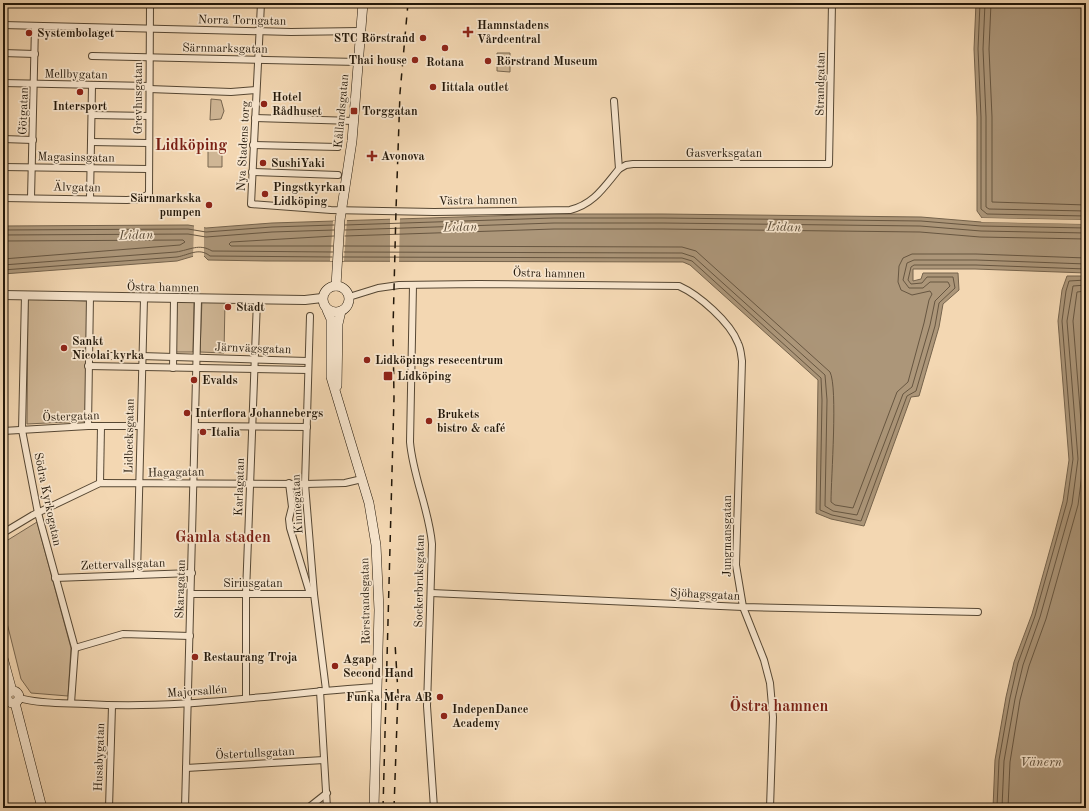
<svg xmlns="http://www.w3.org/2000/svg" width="1089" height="811" font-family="'Old Standard TT',serif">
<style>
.green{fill:#cfb695;stroke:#78664f}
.water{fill:#ac9679;stroke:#75634c}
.pier{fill:#f3d7b2}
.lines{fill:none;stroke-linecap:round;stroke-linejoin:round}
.shore{stroke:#675641;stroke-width:1}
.minor-casing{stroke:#564733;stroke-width:8}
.tertiary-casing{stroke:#564733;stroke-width:10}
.secondary-casing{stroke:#221709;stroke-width:10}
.minor{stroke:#f7e5cd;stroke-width:6}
.tertiary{stroke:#f7e5cd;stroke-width:8}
.secondary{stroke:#f7e5cd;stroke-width:9}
.rail{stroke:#221709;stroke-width:1.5;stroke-dasharray:7 7;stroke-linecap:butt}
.poi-dot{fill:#8f2418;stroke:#f7e5cd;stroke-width:1.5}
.labels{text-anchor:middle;stroke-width:3.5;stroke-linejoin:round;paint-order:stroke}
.street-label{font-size:12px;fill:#221709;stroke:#f7e5cd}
.poi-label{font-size:12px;font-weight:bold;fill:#221709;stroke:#f7e5cd;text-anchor:start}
.water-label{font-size:13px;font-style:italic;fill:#594a36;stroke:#f7e5cd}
.district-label{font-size:16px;font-weight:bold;fill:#7a1f14;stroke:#f7e5cd}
</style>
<rect width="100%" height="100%" fill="#f3d7b2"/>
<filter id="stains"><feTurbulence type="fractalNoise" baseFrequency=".005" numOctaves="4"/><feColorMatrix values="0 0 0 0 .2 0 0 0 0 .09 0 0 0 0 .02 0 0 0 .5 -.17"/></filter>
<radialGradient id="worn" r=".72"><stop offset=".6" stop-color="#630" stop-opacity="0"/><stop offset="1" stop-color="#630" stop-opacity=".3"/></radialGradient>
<g class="green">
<path d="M497,53H510V72L497,71Z"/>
<path d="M211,99L221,100L224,111L221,119L210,120Z"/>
<path d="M208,149L222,150V167H208Z"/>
<path d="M28,299L87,301L86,421L27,424Z"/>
<path d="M177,300H194L193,352H176Z"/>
<path d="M202,300L225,301L224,353L200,352Z"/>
<path d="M37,522L71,648L68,696L31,693L21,679L3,607V543Z"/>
</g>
<g class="water">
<path d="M976,3H1086V220L982,218L977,211V117L974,49Z"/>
<path d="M554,214H663L921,217L981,222L1086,224V273L975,269H913V281L921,279L923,273H958L959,290L943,304L939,327L919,396L911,397L864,526L831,519L816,513L818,380L690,265L683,262L266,261L208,260L204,256H194L177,261L3,274V226L188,225L206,228L272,223Z"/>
<path d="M1067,276H1086V808H993L995,760L1006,697L1014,662L1032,614L1054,535L1063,501L1069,460L1058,321L1062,290Z"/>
</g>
<g class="pier">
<path d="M390,217H400L399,264L390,263Z"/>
<path d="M982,218L1086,220V222H1065H1086V224L981,222L982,220L1019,221L982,220Z"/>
<path d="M347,220L344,261H330L333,221Z"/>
<path d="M194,225L204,226V258L193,257Z"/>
</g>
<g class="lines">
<g class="shore">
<path d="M980,3L978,49L981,117V209L987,214L1086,216"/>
<path d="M985,3L983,49L986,117V207L989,209L1086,211"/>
<path d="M991,3L989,49L992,117V202L1086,205"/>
<path d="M345,225L554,218H663L921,221L981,226L1086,228"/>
<path d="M3,230L188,229L206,232L272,227L334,225"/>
<path d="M345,230L554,223H663L920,226L981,231L1086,233"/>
<path d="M3,235L188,234L206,237L272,232L334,230"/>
<path d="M345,236L554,229H663L920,232L980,237L1086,239"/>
<path d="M3,241L183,240L185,242L180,245L3,259"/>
<path d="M333,246H231L229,244L231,242L334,236"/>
<path d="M344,246L682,247L696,251L830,372C838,388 831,478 831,502L835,505L853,508L897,392L908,382L924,323L929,300L932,294L930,291L912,295L901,290L898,282L899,266L903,258L912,254H976L1086,258"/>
<path d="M344,252L682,253L694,257L825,375L827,400L825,506L833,511L857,515L903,394L912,387L930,325L935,301L950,286L948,282H930L923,288H909L903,280L907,263L914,260H976L1086,264"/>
<path d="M343,257L682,258L692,261L821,378L822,400L820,510L832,515L861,521L907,396L916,391L935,326L939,303L955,288L953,277H927L922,283L911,284L908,280L911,267L914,265H976L1086,269"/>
<path d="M3,265L176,252C190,250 199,243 212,251L333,252"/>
<path d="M3,270L177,257C189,255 199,247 210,256L332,257"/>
<path d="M997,808L999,760L1010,698L1018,663L1035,616L1067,502L1073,459L1062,321L1066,291L1069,281L1086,280"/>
<path d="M1002,808L1004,761L1015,699L1023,665L1040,617L1072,504L1078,459L1067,321L1073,286L1086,285"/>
<path d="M1008,808L1010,762L1020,700L1029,666L1046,619L1078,505L1084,459L1073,321L1077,292L1086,291"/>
</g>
<g class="minor-casing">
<g id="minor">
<path d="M261,3L251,204L331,210L434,212L570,210C594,204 604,187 619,169L614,101"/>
<path d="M3,25L291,32L360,31"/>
<path d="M3,53L35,54"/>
<path d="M92,56L358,62"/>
<path d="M3,83L149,86"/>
<path d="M149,89L231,92L256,90"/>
<path d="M92,115L149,116"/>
<path d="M255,118L354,121"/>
<path d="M3,139L33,140"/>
<path d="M91,142L148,143"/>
<path d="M253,145L338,147"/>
<path d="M3,167L148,169"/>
<path d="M619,169L626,165L633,164H829L832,3"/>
<path d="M252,172L338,175"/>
<path d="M3,198L127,200L139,199L149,194L150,3"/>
<path d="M31,198L35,26"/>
<path d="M90,198L92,85"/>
<path d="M413,285L410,442C413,477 429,509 432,544L427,706L434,808"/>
<path d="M25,295L22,430L38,513L75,648L71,703"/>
<path d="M349,297L378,288L399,285L478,284L679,286C699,295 730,322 738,343C741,349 741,355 742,361L736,565L743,607L764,660L770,683L773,717L770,808"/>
<path d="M310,316L305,484L314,594L326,690"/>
<path d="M89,356H141L308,361"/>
<path d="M88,366L308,370"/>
<path d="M173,368L174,299"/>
<path d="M88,426L90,296"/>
<path d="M195,426L307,427"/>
<path d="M3,431L88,426H140"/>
<path d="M100,483L101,426"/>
<path d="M289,483L292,507L289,519L290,528L310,594"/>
<path d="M3,533L33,515L100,483L305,484L345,483L362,479"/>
<path d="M137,574L144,299"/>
<path d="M55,578L192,573"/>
<path d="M431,593L743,607L978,612"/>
<path d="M191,594H314"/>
<path d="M75,648L123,634L190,636"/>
<path d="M320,691L327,808"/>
<path d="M3,698H7"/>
<path d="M19,698C40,704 64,703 86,704C183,710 279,693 376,687"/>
<path d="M246,698V593L257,300"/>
<path d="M186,768L324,760"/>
<path d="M109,808L112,706"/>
<path d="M185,808L198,300"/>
<path d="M308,808L327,793"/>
</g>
</g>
<g class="tertiary-casing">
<path id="tertiary" d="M3,295L305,300L322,298"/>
</g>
<g class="secondary-casing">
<g id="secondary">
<circle cx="336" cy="299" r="13"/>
<path d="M336,286L340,220L352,141L363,3"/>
<path d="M327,310L331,319V377L369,503L376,545L379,610L374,808"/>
<path d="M337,386L338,324L341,311"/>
<path d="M3,658L12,691"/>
<circle cx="13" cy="697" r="6"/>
<path d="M15,703L42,808"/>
</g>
</g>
<use href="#minor" class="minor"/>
<use href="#tertiary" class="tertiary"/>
<use href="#secondary" class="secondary"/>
<g class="rail">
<path d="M383,808L394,398L393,329L396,210L400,93L408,3"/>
<path d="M394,808L398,693L395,643"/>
</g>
</g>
<g class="poi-dot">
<path d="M466 26h4v4h4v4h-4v4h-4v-4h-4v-4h4z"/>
<circle cx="29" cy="33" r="4"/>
<circle cx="423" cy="38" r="4"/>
<circle cx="445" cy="48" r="4"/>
<circle cx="415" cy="60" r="4"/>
<circle cx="488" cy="61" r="4"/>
<circle cx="433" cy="87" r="4"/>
<circle cx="80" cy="92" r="4"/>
<circle cx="264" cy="104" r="4"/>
<rect x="350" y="107" width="8" height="8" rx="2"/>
<path d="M370 150h4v4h4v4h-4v4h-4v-4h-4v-4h4z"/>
<circle cx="263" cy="163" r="4"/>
<circle cx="265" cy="194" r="4"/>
<circle cx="209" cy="205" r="4"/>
<circle cx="228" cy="307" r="4"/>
<circle cx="64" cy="348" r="4"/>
<circle cx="367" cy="360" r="4"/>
<rect x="383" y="371" width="10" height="10" rx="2"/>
<circle cx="194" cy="380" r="4"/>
<circle cx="187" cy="413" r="4"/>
<circle cx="429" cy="421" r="4"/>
<circle cx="203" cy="432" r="4"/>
<circle cx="195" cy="657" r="4"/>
<circle cx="335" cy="666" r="4"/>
<circle cx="440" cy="697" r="4"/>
<circle cx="444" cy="716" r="4"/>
</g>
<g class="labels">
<g class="street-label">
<text transform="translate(242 20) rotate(1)" y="4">Norra Torngatan</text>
<text transform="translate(225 48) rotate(1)" y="4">Särnmarksgatan</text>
<text transform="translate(76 74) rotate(1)" y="4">Mellbygatan</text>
<text transform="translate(820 84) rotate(-89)" y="4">Strandgatan</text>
<text transform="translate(138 98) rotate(-90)" y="4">Grevhusgatan</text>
<text transform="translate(23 111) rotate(-88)" y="4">Götgatan</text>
<text transform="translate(341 111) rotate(-85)" y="4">Kållandsgatan</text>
<text transform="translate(243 146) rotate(-87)" y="4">Nya Stadens torg</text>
<text x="724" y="157">Gasverksgatan</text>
<text transform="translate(76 157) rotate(1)" y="4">Magasinsgatan</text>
<text transform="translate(77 187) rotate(1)" y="4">Älvgatan</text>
<text transform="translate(478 200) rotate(-1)" y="4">Västra hamnen</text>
<text transform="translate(549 273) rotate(1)" y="4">Östra hamnen</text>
<text transform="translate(163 287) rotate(1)" y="4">Östra hamnen</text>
<text transform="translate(253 348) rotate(2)" y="4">Järnvägsgatan</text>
<text transform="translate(71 416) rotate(-2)" y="4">Östergatan</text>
<text transform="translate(129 436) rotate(-89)" y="4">Lidbecksgatan</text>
<text transform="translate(176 472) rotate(-1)" y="4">Hagagatan</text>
<text transform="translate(239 487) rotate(-88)" y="4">Karlagatan</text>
<text transform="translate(48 499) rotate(78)" y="4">Södra Kyrkogatan</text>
<text transform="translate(297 504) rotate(-93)" y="4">Kinnegatan</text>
<text transform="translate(727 536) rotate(-90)" y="4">Jungmansgatan</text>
<text transform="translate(123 564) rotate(-2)" y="4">Zettervallsgatan</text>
<text transform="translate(419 581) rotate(-89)" y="4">Sockerbruksgatan</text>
<text x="253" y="587">Siriusgatan</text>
<text transform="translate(180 589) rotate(-88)" y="4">Skaragatan</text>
<text transform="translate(705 594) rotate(3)" y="4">Sjöhagsgatan</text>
<text transform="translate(365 601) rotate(-91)" y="4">Rörstrandsgatan</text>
<text transform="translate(197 691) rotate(-4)" y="4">Majorsallén</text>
<text transform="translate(255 753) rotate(-3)" y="4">Östertullsgatan</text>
<text transform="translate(99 757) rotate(-88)" y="4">Husabygatan</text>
</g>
<g class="poi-label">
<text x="477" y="29">Hamnstadens<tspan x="477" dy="14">Vårdcentral</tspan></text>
<text x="37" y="37">Systembolaget</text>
<text x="415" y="42" text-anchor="end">STC Rörstrand</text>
<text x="407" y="64" text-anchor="end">Thai house</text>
<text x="496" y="65">Rörstrand Museum</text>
<text x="445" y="66" text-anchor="middle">Rotana</text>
<text x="441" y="91">Iittala outlet</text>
<text x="272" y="101">Hotel<tspan x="272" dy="14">Rådhuset</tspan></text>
<text x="80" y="110" text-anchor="middle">Intersport</text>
<text x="362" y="115">Torggatan</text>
<text x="381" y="160">Avonova</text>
<text x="271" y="167">SushiYaki</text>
<text x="273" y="191">Pingstkyrkan<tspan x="273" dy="14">Lidköping</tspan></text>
<text x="201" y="202" text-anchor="end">Särnmarkska<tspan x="201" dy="14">pumpen</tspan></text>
<text x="236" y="311">Stadt</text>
<text x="72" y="345">Sankt<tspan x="72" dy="14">Nicolai kyrka</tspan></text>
<text x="375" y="364">Lidköpings resecentrum</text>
<text x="397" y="380">Lidköping</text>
<text x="202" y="384">Evalds</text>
<text x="195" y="417">Interflora Johannebergs</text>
<text x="437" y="418">Brukets<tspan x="437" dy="14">bistro &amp; café</tspan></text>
<text x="211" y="436">Italia</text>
<text x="203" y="661">Restaurang Troja</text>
<text x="343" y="663">Agape<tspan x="343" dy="14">Second Hand</tspan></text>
<text x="432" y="701" text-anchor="end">Funka Mera AB</text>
<text x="452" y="713">IndepenDance<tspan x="452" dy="14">Academy</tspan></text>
</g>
<g class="water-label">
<text transform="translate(460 226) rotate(-2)" y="5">Lidan</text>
<text transform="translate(784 226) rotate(2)" y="5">Lidan</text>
<text transform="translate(136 234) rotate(-2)" y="5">Lidan</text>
<text x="1041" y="766">Vänern</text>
</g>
<g class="district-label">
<text x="191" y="150">Lidköping</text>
<text x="223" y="542">Gamla staden</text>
<text x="779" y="711">Östra hamnen</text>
</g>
</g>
<rect width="1089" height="811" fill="none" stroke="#f3d7b2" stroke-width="16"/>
<rect x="4" y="4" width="1081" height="803" fill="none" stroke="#221709" stroke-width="2"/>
<rect x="8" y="8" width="1073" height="795" fill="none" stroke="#221709"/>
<rect width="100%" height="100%" filter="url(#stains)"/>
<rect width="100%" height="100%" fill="url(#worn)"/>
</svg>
